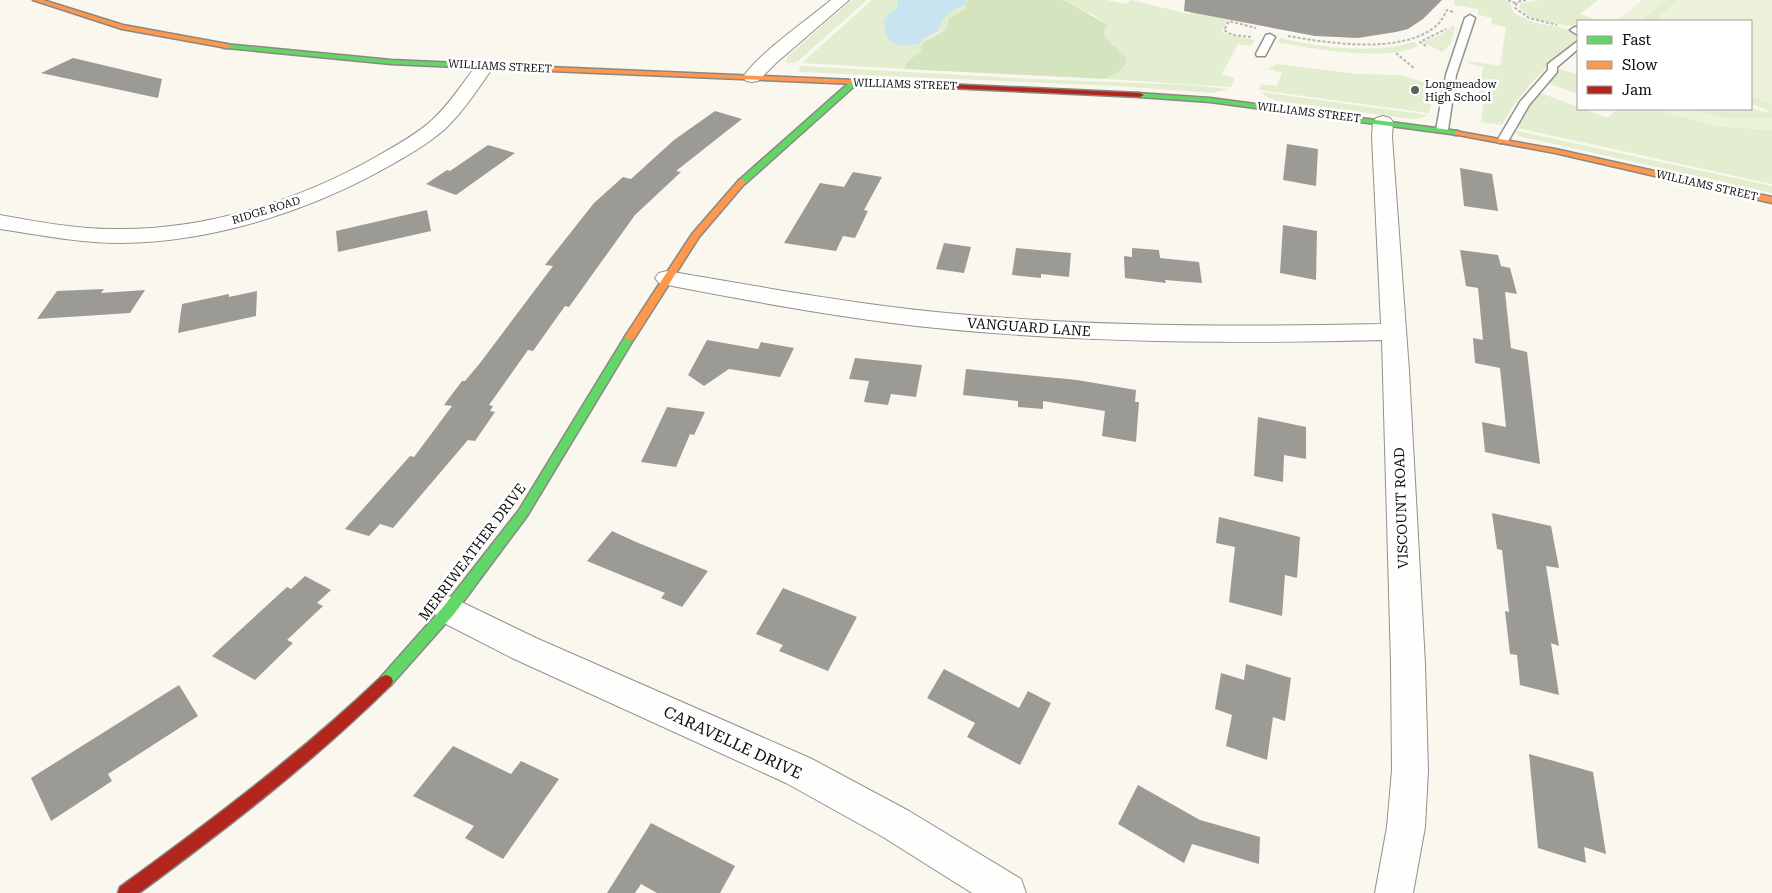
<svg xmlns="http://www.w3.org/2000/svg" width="1772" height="893" font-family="'Roboto Serif',serif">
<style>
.green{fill:#e3edd0}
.forest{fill:#d4e4bf}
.pitch{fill:#edf2da}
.water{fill:#c8e4f0}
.building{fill:#9c9a95}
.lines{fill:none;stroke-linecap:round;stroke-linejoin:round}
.lane-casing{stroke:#93918e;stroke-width:3}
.street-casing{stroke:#93918e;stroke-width:2}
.fast-casing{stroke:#898884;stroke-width:3}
.slow-casing{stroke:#898884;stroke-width:3}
.jam-casing{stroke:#898884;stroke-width:3}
.path{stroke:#b7b6b5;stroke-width:2;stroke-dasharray:3 2;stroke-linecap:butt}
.lane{fill:#fefefd;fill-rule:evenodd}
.street{fill:#fefefd;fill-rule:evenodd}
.fast{fill:#63d668;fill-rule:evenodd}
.slow{fill:#ff974d;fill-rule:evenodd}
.jam{fill:#b3261e;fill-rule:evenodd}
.poi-dot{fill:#5f5e5b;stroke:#fff;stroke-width:2}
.labels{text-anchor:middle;stroke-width:5;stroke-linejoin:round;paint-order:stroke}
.far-street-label{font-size:11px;fill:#0b0b0b;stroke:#fff}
.far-poi-label{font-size:11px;fill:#0b0b0b;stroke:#fff;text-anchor:start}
.street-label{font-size:14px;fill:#0b0b0b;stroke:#fff}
.near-street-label{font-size:16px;fill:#0b0b0b;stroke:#fff}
</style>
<rect width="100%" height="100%" fill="#faf7ef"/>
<g class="green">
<path d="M852,0H867L797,62L786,63L787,57Z"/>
<path d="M872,0H967L968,3L966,8L948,19V28L928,38L921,51L906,63L904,69L802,63Z"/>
<path d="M1061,0H1106L1127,4L1130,0L1189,14L1191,12L1229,19L1222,30L1223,33L1231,36L1255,40L1251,46L1238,44L1222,74L1235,78L1231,87L1105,79L1118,72L1115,46L1105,37L1104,30L1108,25L1097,17Z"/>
<path d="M1455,0H1504L1510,3L1514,13C1520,16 1526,19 1533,22C1548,27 1567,24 1578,38V40C1548,64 1520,91 1502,125L1481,122L1484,101L1478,99L1483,67L1470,64L1468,61L1500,66L1506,27L1491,24L1492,18L1478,15V9L1454,5Z"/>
<path d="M1540,0H1598L1580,14L1600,21H1578V27H1574C1557,23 1531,23 1519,8L1521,3Z"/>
<path d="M1665,0H1772V118L1730,119L1682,109L1751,108L1767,113L1770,111L1751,104V21H1641Z"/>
<path d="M1453,25L1455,27L1451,44L1442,52L1423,42L1442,34Z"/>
<path d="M1280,38C1324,48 1370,54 1415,42L1418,46C1388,62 1311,49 1278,42Z"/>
<path d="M1277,64L1358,74L1401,75L1423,82L1434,92L1429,113L1259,90L1261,84L1277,86L1282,73L1268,69Z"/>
<path d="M803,66L1031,79L1190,85L1229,89L1212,93L1116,86L799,72L800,67Z"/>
<path d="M1561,69L1578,75V91L1576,93L1547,83Z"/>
<path d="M1260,92L1428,115L1420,118L1412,119L1278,101L1269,98Z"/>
<path d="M1538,92L1578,107V109H1584L1608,118L1617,109H1656L1716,126L1772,130V184L1517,128C1519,114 1529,102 1538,92Z"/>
<path d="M1513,130L1772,186V193L1518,136Z"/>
</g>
<path class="forest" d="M967,0H1061L1067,2L1108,25L1104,30L1105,37L1127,58C1125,70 1115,74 1105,79L904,69L906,63L921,51V45C929,37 940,35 948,27V19L966,8Z"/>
<g class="pitch">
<path d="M1642,0H1665L1641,21H1617Z"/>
<path d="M1678,0H1772V104L1751,97V21H1654Z"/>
<path d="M1656,109H1682L1730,119L1772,118V130L1716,126Z"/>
</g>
<path class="water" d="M898,0H966V4C952,10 942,15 938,31L924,38L919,44C896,47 884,45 884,19L897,8Z"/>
<g class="building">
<path d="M1185,0H1442L1423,19L1408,29L1396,32L1358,38L1315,36L1184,11Z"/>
<path d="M73,58L162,79L158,98L41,73Z"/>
<path d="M715,111L742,119L676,171L681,172L635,215L569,307L565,306L533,351L528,350L489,405L493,406L490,411L495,412L475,441L468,440L393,528L380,524L369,536L345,529L410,456L414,457L452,406L444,405L462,381H465L480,363L553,266L545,265L594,203L623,177L631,179L674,140Z"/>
<path d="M1287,144L1318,149L1316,186L1283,180Z"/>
<path d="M488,145L515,153L456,195L426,184L447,170L450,171Z"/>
<path d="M1460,168L1492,174L1498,211L1464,206Z"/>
<path d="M853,172L882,177L864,210L868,211L855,238L843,236L836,251L784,243L820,183L844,187Z"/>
<path d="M427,210L431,231L338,252L336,231Z"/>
<path d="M1283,225L1317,231L1316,280L1280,273Z"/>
<path d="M944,243L971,247L964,273L936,269Z"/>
<path d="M1016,248L1071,253L1069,277L1041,274V278L1012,275Z"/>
<path d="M1132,248L1159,250L1160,258L1199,262L1202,283L1165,280L1166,283L1125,278L1124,256L1132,257Z"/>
<path d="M1460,250L1498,255L1501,266L1510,268L1517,294L1505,292L1511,348L1527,352L1540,464L1485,452L1482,422L1506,427L1500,368L1475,363L1473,338L1483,340L1478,288L1466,286Z"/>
<path d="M104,289L101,293L145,290L130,313L37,319L57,291Z"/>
<path d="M257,291L256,316L178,333L182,304L229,294V297Z"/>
<path d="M707,340L758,349L761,342L794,348L780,377L729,369L704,386L688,375Z"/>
<path d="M855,358L922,365L916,397L891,394L888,405L864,402L869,381L849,379Z"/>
<path d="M966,369L1077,380L1136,390L1135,402H1139L1136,442L1102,436L1105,411L1043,401V409L1018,407V401L963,395Z"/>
<path d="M667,407L705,412L694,435L690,434L676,467L641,462Z"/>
<path d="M1258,417L1306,427V459L1284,455L1283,482L1254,476Z"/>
<path d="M1492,513L1551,526L1559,568L1546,566L1559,646L1551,643L1559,695L1520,685L1517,655L1510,654L1505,611L1509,612L1502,550L1497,549Z"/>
<path d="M1219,517L1300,537L1297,578L1285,575L1282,616L1229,602L1235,547L1216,543Z"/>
<path d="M612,531L636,542L708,571L682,607L661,598L665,593L587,561Z"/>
<path d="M305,576L331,590L317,603L323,606L287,640L293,643L255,680L212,656L287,587L291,589Z"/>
<path d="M783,588L857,617L828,671L779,651L783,645L756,634Z"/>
<path d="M1246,664L1291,678L1285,721L1273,717L1267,760L1226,746L1232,715L1215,709L1221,673L1244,680Z"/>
<path d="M944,669L1019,708L1028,691L1051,703L1020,765L967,737L975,723L927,698Z"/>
<path d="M179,685L198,716L108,774L112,781L51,821L31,778Z"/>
<path d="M453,746L511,774L521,761L559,779L503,859L465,838L474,826L413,796Z"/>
<path d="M1529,754L1593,772L1606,854L1584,847L1586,863L1538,848Z"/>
<path d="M1138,785L1200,820L1260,837L1259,864L1192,844L1184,863L1118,824Z"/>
<path d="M651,823L735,866L720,893H657L641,884L635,893H607Z"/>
</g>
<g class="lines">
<g class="lane-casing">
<g id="lane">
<path d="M1470,15L1475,18L1456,75L1448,130L1446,132H1438L1436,130L1446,75L1465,18Z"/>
<path d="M1575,27L1578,28V35L1570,30Z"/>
<path d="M1270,34L1275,37L1266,54L1265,56H1257L1256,54L1266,35Z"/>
<path d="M1578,41V49L1557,67V72L1529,105L1507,143H1499L1497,141L1520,102L1548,70V64Z"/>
</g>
</g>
<g class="street-casing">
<g id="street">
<path d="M831,0H849L776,63L758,81L752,82L746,81L743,77C760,52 806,21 831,0Z"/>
<path d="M485,61L491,62L494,66C479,87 464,111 445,129C429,143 410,154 391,165C310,211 214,242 121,243C80,243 40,235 0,229V215C40,222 80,230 120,229C208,229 297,201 374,158C393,147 414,136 431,121C450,104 463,82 479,62Z"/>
<path d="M1383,116L1390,118L1393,122L1392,137L1409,371L1425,664L1428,770L1425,827L1413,893H1375L1387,827L1392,770L1391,664L1382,340C1233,344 1084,343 936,328C846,319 756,302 667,285L659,283L655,278L659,273L667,271C756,286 846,303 936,312C1084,327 1232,327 1381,324L1372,137L1373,122L1376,118Z"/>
<path d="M449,596L536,638L812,759L909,811L1021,879L1026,893H972L883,837L786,783L512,658L438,620L433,610L438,600Z"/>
</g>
</g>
<g class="fast-casing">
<g id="fast">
<path d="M224,44L391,60L503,65L507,67L503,69L391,64L227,48H224Z"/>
<path d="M852,80L859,82L745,184H739V180Z"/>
<path d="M1137,93L1210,98L1458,131L1462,133L1458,135L1210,102L1140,97L1136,95Z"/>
<path d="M630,334L635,337L527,516L454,614L391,685L386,687L381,685L379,681L381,677L444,606L519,510L626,335Z"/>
</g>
</g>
<g class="slow-casing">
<g id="slow">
<path d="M33,0H43L123,25L227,44L231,46L227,48L122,29Z"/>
<path d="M500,65L926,83L930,85L926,87L503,69H500Z"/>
<path d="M1455,131L1555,149L1772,197V203L1555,153L1458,135H1455Z"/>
<path d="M742,179L746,182L699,237L634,339H626L625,337L626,335L692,234L739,180Z"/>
</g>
</g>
<g class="jam-casing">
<g id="jam">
<path d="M923,83L1140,93L1144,95L1140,97L926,87H923Z"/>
<path d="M386,675L391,677L393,681L391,685C313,762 227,828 139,893H118L120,887C211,821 300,754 381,677Z"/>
</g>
</g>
<g class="path">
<path d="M1508,0L1517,4"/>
<path d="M1526,0L1517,2L1515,8L1529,18L1557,25"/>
<path d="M1288,36C1329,43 1401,55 1436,26C1441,22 1444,15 1447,10L1453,12"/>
<path d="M1251,37L1232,35L1224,30L1229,21L1256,28"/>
<path d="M1426,46L1420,42L1446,29"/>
<path d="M1396,53L1415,69"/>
<path d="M1465,98L1478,101"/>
</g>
<use href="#lane" class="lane"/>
<use href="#street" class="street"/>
<use href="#fast" class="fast"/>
<use href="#slow" class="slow"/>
<use href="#jam" class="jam"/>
</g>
<circle class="poi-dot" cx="1415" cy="90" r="5"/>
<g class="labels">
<g class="far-street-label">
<text transform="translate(500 66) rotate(3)" y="4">WILLIAMS STREET</text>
<text transform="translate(905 84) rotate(2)" y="4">WILLIAMS STREET</text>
<text transform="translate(1309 112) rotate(7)" y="4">WILLIAMS STREET</text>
<text transform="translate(1707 185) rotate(13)" y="4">WILLIAMS STREET</text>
<text transform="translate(266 210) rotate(-17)" y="4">RIDGE ROAD</text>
</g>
<g class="far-poi-label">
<text x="1425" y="88">Longmeadow<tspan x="1425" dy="13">High School</tspan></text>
</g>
<g class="street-label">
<text transform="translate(1029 327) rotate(4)" y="5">VANGUARD LANE</text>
<text transform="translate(1401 508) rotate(-92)" y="5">VISCOUNT ROAD</text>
<text transform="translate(472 552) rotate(-53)" y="5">MERRIWEATHER DRIVE</text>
</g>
<g class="near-street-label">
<text transform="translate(733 742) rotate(25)" y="6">CARAVELLE DRIVE</text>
</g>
</g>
<rect x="1577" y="20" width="175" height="90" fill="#ffffff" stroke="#9d9d9d"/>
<rect x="1587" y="36" width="25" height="8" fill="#63d668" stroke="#9d9d9d"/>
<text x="1622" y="45" font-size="15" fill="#0b0b0b">Fast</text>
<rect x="1587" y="61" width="25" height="8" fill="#ff974d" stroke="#9d9d9d"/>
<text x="1622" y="70" font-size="15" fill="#0b0b0b">Slow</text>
<rect x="1587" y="86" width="25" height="8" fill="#b3261e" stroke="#9d9d9d"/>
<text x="1622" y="95" font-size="15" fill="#0b0b0b">Jam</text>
</svg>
